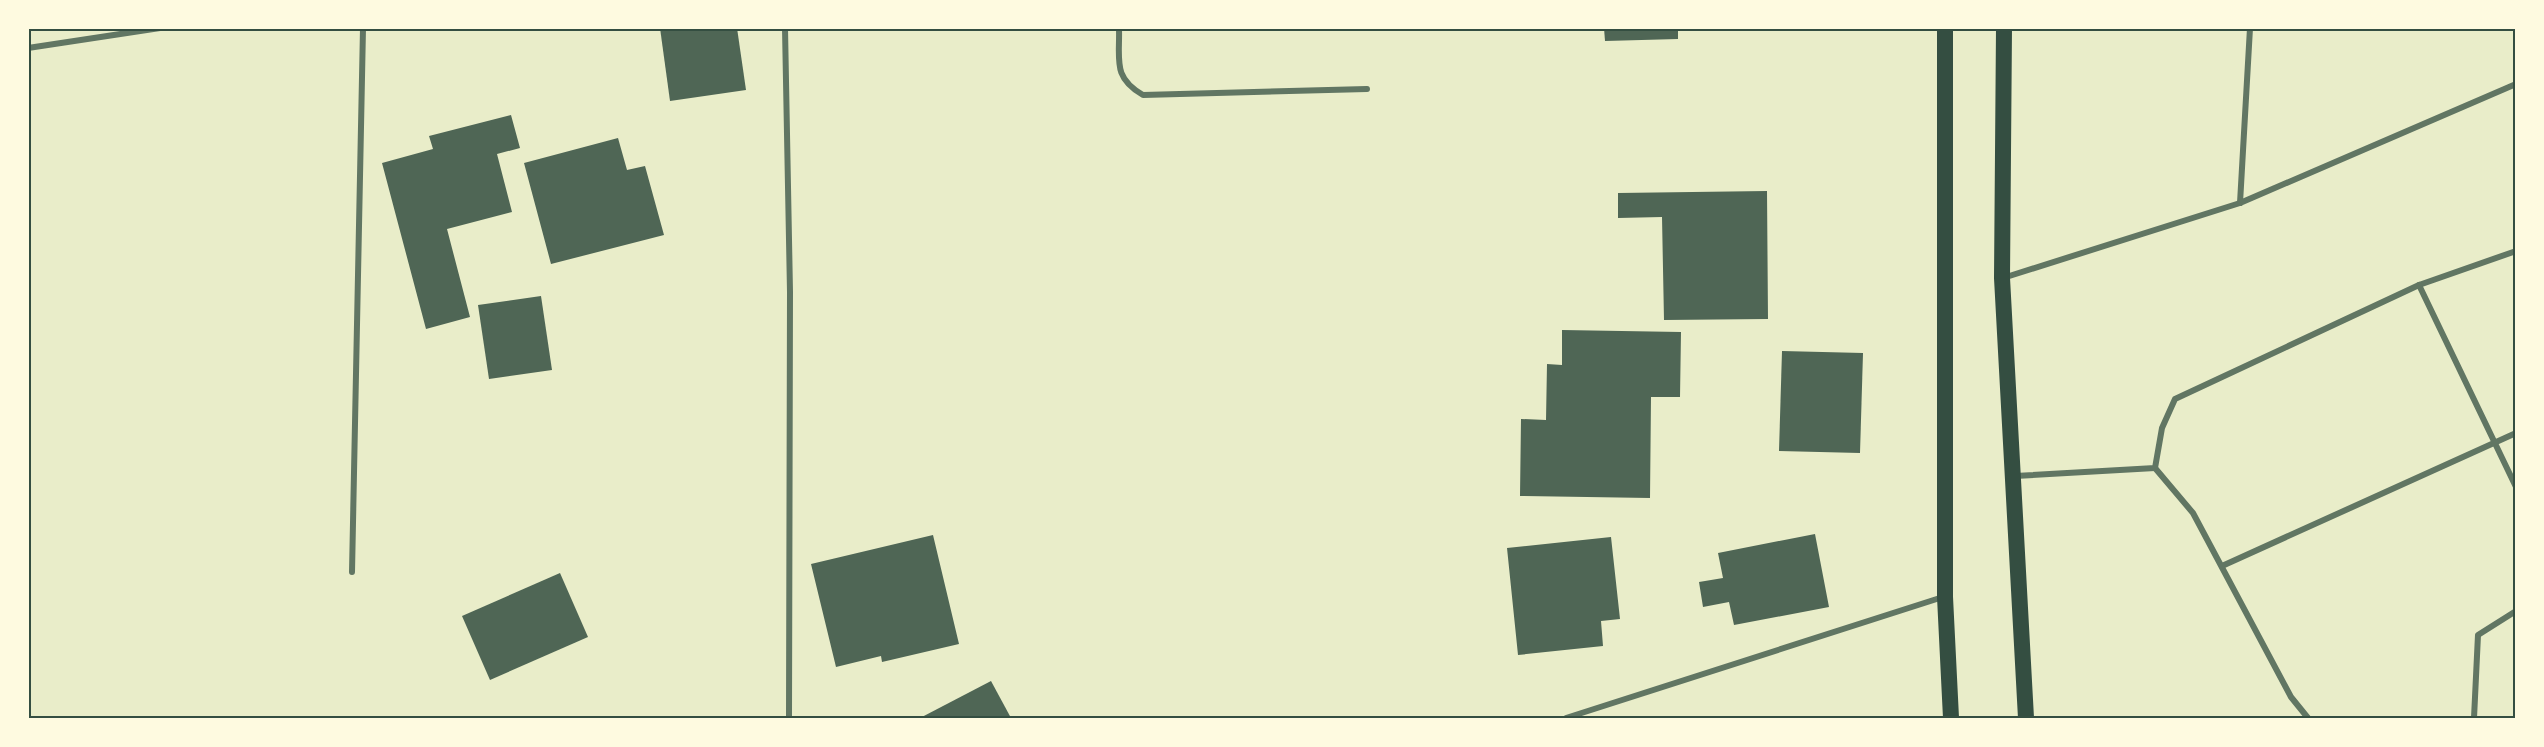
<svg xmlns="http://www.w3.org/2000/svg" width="2544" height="747" font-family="'PT Sans',sans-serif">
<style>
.building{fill:#4f6655}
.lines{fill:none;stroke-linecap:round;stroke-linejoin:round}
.minor{stroke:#617663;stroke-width:6}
.trunk{stroke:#344e41;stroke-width:16}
.neatline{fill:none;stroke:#344e41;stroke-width:2}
</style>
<rect width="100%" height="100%" fill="#e9edc9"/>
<g class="building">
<path d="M660,28H737L746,90L670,101Z"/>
<path d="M1604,28H1678V39L1605,41Z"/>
<path d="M511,115L520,148L497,154L512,212L447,229L470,317L426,329L382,163L433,149L429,136Z"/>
<path d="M618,138L627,170L645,166L664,235L551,264L524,163Z"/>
<path d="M1767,191L1768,319L1664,320L1662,217L1618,218V193Z"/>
<path d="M541,296L552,370L489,379L478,305Z"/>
<path d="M1562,330L1681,332L1680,397H1651L1650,498L1520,496L1521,419L1546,420L1547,364L1562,365Z"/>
<path d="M1782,351L1863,353L1860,453L1779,451Z"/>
<path d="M1815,534L1829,607L1734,625L1729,602L1703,607L1699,582L1723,578L1718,553Z"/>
<path d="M933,535L959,644L882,662L881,656L836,667L811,564Z"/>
<path d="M1611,537L1620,619L1601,621L1603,646L1518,655L1507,548Z"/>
<path d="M560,573L588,637L490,680L462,616Z"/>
<path d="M991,681L1011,718H920Z"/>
</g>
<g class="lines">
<g class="minor">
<path d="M785,28L790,292L789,718"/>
<path d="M1119,28C1120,60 1112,77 1143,95L1367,89"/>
<path d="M28,48L160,28"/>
<path d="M2240,203L2250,28"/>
<path d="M2003,278L2240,203L2516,84"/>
<path d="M2419,285L2516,487"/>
<path d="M2155,468L2193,513L2291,697L2308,718"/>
<path d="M2015,476L2155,468L2162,428L2175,399L2419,285L2516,251"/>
<path d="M2222,566L2516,433"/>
<path d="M352,572L363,28"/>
<path d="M1566,718L1943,597"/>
<path d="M2474,718L2478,635L2516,611"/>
</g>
<g class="trunk">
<path d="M1945,28V597L1951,718"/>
<path d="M2004,28L2002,278L2026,718"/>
</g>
</g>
<rect width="2544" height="747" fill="none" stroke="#fefae0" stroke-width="60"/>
<rect x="30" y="30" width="2484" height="687" class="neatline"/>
</svg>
